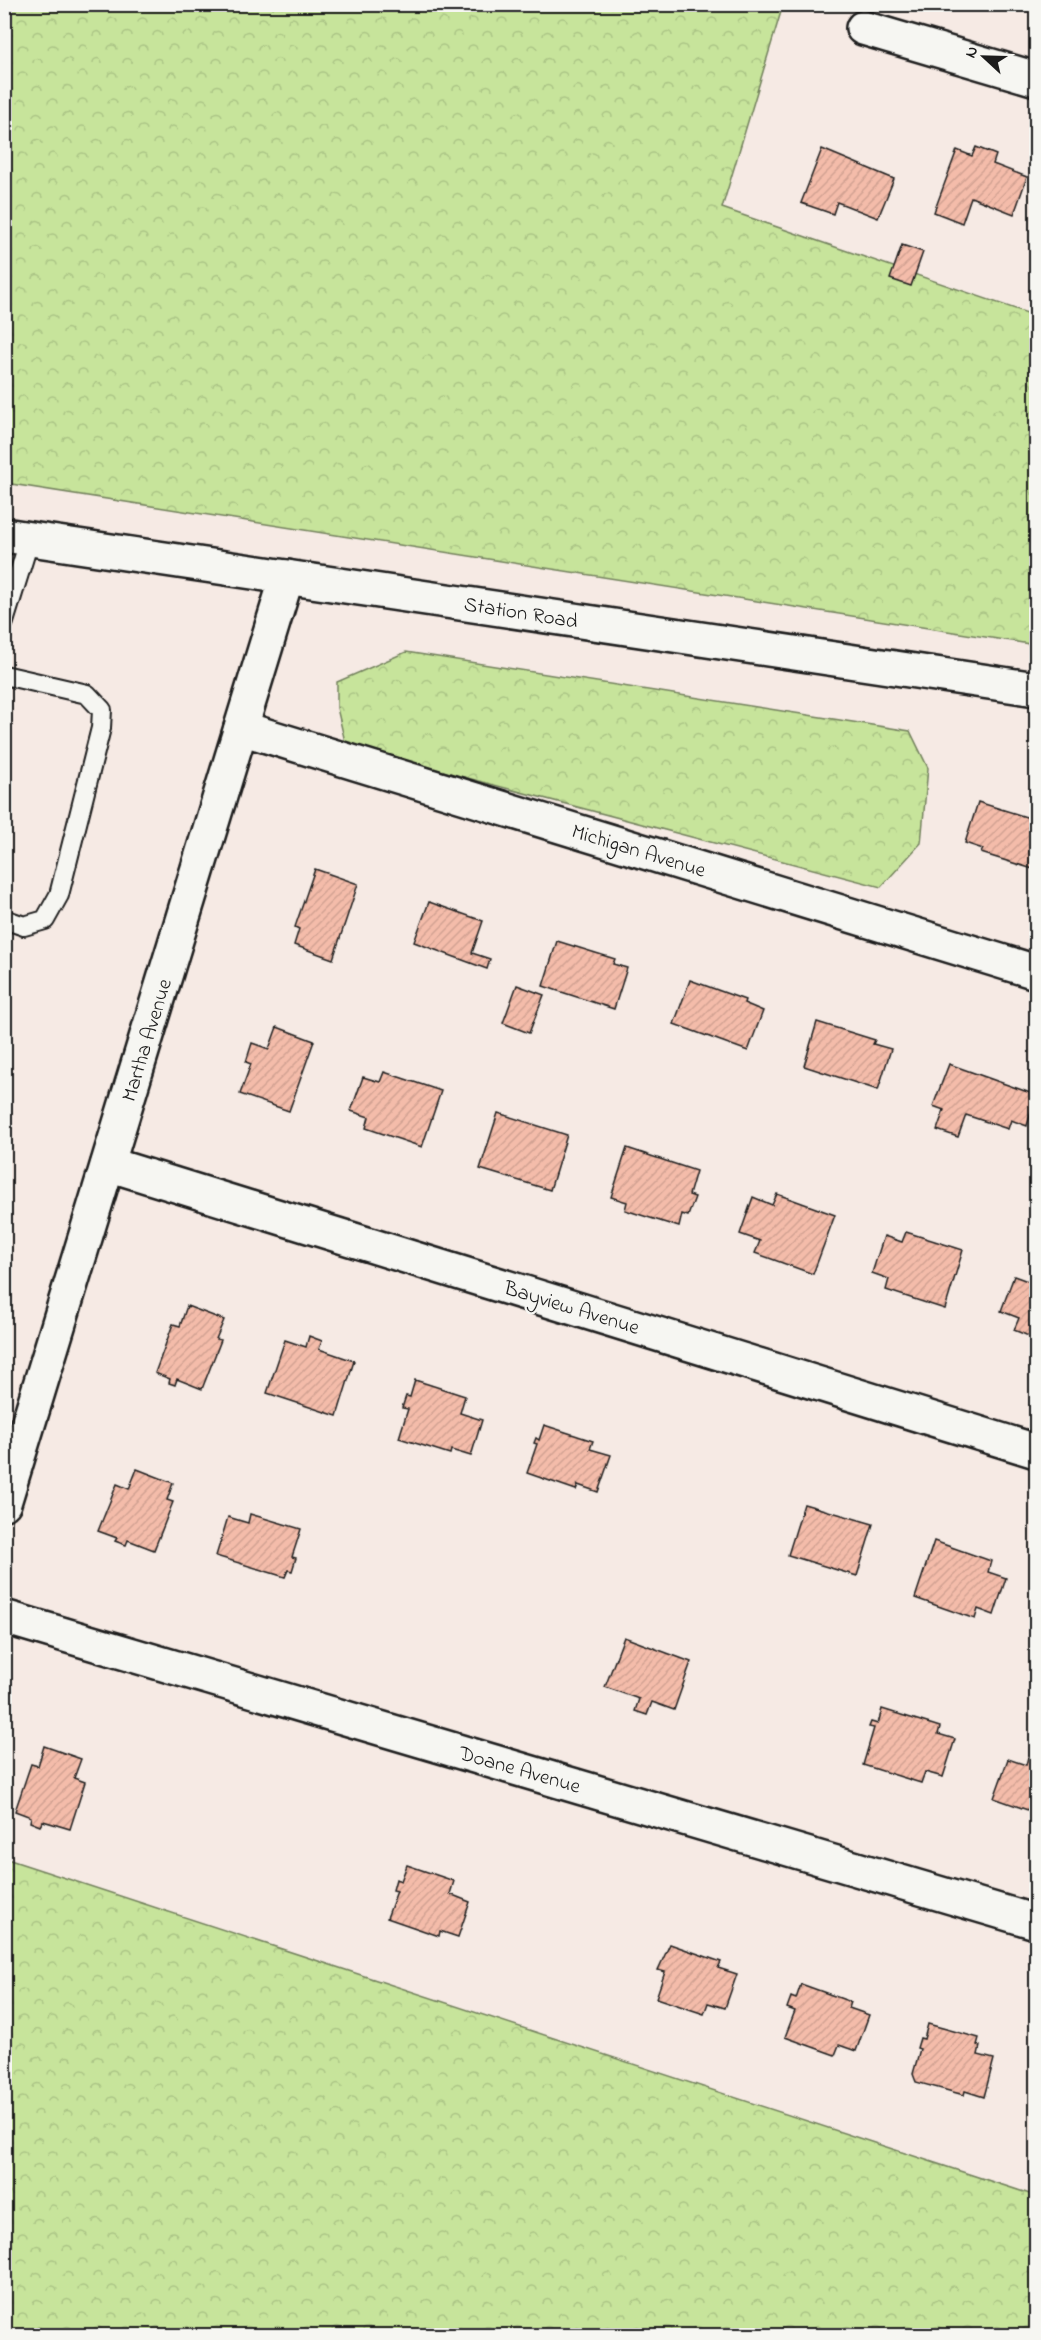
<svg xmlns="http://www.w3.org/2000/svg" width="1041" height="2340" font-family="'Indie Flower',sans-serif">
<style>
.forest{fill:url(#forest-crowns);stroke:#72805c;stroke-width:1.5}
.building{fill:url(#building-hatch);stroke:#1c1c1c;stroke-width:1.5}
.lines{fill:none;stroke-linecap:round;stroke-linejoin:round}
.service-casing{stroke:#1c1c1c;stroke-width:22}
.minor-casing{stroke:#1c1c1c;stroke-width:38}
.secondary-casing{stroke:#1c1c1c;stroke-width:38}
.service{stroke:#f6f6f2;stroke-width:18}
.minor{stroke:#f6f6f2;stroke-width:33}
.secondary{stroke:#f6f6f2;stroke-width:33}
.labels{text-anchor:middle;stroke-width:4.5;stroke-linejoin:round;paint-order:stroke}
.street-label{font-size:21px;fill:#1c1c1c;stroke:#f6f6f2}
</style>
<defs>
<pattern id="forest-crowns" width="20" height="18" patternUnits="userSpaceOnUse" patternTransform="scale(1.5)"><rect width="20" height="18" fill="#c7e49b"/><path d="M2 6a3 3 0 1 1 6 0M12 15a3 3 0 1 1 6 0" fill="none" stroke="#aac385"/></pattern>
<pattern id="building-hatch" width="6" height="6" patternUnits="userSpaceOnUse" patternTransform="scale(1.5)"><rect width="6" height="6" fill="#f4bcaa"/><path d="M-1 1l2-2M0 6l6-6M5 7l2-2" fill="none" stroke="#d1a192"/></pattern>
</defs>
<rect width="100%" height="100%" fill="#f6eae4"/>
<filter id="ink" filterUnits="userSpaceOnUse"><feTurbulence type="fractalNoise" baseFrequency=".0167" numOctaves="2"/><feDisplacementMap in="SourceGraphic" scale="12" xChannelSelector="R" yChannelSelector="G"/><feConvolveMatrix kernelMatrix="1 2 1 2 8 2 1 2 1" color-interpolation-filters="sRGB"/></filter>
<g filter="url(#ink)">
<g class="forest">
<path d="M4,5H783L722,208L1036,316V645L5,483Z"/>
<path d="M406,652L910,731L928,768L921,843L881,887L346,746L337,708V682Z"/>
<path d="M4,1858L1036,2196V2335H5Z"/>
</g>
<g class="building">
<path d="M976,147L996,155L993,164L1027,177L1014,214L971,197L962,223L934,212L957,150L972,156Z"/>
<path d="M822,149L894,179L878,218L837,202L833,214L801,203Z"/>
<path d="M902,245L923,252L911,286L890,279Z"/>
<path d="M978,802L1036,820V870L981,853L983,849L965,843Z"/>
<path d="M315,869L358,884L333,959L294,945L299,929L295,927Z"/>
<path d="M429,902L483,921L472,953L490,959L487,969L414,942Z"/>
<path d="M557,941L615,959L613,964L627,968L614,1009L543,986Z"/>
<path d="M690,980L745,1000L744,1003L763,1011L748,1051L674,1024Z"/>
<path d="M517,985L544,995L529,1033L503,1023Z"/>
<path d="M817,1022L875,1040L873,1044L891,1049L878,1090L804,1066Z"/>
<path d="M277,1027L314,1041L289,1111L240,1094L251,1064L246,1062L252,1043L269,1049Z"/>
<path d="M949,1064L1036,1095L1027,1126L1011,1120L1008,1129L966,1115L958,1137L937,1130L944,1110L933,1106Z"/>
<path d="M384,1072L441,1091L422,1147L366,1128L369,1117L351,1111L363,1077L380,1082Z"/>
<path d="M498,1113L567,1135L550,1190L480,1169Z"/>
<path d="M627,1148L696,1171L689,1195L695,1197L688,1216L682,1214L679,1227L625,1210L627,1202L611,1197Z"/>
<path d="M777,1194L835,1215L813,1274L755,1253L760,1241L740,1234L753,1197L772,1205Z"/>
<path d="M906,1232L963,1250L945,1309L886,1290L889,1279L872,1273L884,1236L902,1242Z"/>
<path d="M1036,1273V1339L1014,1330L1019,1318L1001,1311L1014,1276L1033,1283Z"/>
<path d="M187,1306L224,1320L216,1339L221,1340L202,1389L177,1379L175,1385L169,1383L170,1379L155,1373L173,1324L180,1326Z"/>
<path d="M309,1336L322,1341L319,1349L354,1361L337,1416L267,1393L285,1340L306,1347Z"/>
<path d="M415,1380L465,1396L460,1413L482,1420L471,1456L451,1450L450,1454L399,1438L408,1409L402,1408L406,1396L410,1397Z"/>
<path d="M544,1425L593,1441L590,1449L611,1455L598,1492L578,1485L576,1490L527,1473L537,1444L534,1443L536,1438L539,1440Z"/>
<path d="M137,1469L173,1483L167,1500L173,1502L154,1550L128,1540L126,1545L115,1541L117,1538L98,1531L117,1484L129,1489Z"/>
<path d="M804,1504L873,1524L857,1576L788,1555Z"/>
<path d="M250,1514L301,1529L292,1557L296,1558L292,1571L288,1570L285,1577L216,1556L228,1517L248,1523Z"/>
<path d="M934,1541L991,1561L988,1572L1006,1578L994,1615L978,1609L975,1619L915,1598Z"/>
<path d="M624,1637L691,1662L674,1710L652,1702L647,1715L635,1711L639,1699L605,1687Z"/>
<path d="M882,1709L940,1727L938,1734L955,1739L943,1777L925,1772L921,1783L863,1765L874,1728L869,1727L871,1722L878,1724Z"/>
<path d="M44,1746L81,1759L74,1778L85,1782L70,1829L43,1821L40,1826L30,1822L31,1817L15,1811L31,1764L38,1766Z"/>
<path d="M1028,1757L1036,1760V1813L994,1798L1008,1759L1026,1765Z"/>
<path d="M407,1865L454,1881L450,1894L470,1902L458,1937L440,1931L439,1936L387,1918L397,1891L393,1890L396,1879L401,1881Z"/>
<path d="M670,1944L721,1962L718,1968L737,1974L725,2008L708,2003L704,2014L656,1998L665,1972L658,1970Z"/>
<path d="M801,1984L851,2002L849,2008L869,2015L856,2051L839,2045L835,2055L785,2037L795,2011L787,2008L791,1997L796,1999Z"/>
<path d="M928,2024L979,2038L977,2045L980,2046L978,2055L994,2059L984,2097L965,2091L964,2095L916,2082L913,2074L920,2049L917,2048L920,2038L924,2039Z"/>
</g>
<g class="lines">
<g class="service-casing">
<g id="service">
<path d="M4,622L30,538"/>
<path d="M4,675L87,694L102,710L101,728L59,895L45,920L24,926L4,919"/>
</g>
</g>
<g class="minor-casing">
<g id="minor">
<path d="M863,28L1036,79"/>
<path d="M241,728L1036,972"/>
<path d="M108,1164L1036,1451"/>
<path d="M4,1503L287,577"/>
<path d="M4,1617L1036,1922"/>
</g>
</g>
<g class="secondary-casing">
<path id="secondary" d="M4,535L1036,689"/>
</g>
<use href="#service" class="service"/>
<use href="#minor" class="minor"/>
<use href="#secondary" class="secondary"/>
</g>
</g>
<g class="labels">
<g class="street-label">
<text transform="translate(521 612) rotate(9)" y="7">Station Road</text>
<text transform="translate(639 850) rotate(17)" y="7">Michigan Avenue</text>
<text transform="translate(146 1040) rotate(-73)" y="7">Martha Avenue</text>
<text transform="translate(572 1307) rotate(17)" y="7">Bayview Avenue</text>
<text transform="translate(520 1769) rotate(16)" y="7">Doane Avenue</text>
</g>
</g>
<rect width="1041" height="2340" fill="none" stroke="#f6f6f2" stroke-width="24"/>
<rect x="12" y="12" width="1017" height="2316" fill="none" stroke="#1c1c1c" stroke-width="2" filter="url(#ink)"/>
<g transform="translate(984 57) rotate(292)" stroke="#f6f6f2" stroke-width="4.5" paint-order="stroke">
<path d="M0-4.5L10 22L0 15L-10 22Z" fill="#1c1c1c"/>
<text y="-9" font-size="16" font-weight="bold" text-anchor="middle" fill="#1c1c1c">N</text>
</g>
</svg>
